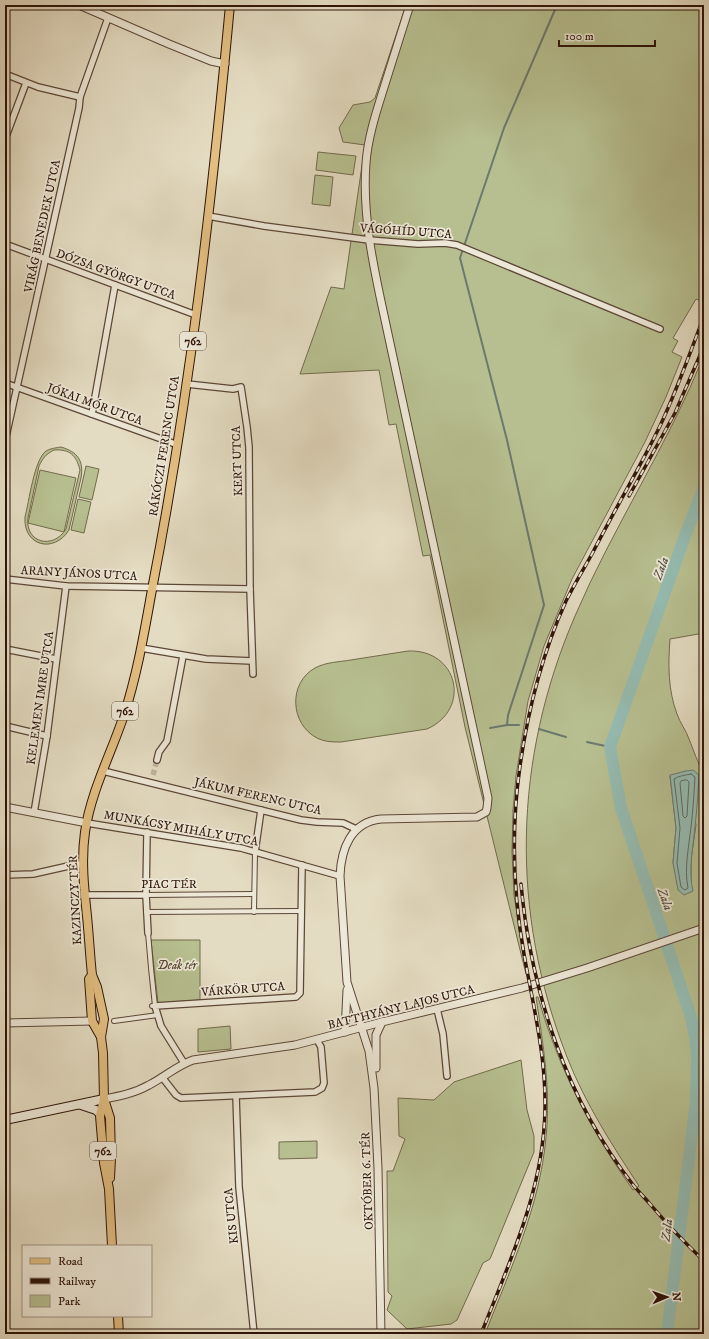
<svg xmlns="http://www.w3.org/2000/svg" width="709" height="1339" font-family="'IM FELL DW Pica',serif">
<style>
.green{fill:#b7bf90;stroke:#726a4c;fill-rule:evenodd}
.water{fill:#95bcb2;stroke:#6c796e}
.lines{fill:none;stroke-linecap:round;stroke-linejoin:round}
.shore{stroke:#62685e;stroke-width:1}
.stream{stroke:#6c796e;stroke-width:2}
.river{stroke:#95bcb2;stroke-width:12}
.minor-tunnel{stroke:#c0b49d;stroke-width:5.5;stroke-dasharray:5.5 3;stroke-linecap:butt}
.pedestrian-casing{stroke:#5c4637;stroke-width:6}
.minor-casing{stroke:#5c4637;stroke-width:8}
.tertiary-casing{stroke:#5c4637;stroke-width:9}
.secondary-casing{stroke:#2e1409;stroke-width:10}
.primary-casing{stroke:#2e1409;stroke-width:10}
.pedestrian{stroke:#ede8d7;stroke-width:4}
.minor{stroke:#ede8d7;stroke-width:5.5}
.tertiary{stroke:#ede8d7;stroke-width:7}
.secondary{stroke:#ede8d7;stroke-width:8}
.primary{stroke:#e2be81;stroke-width:8}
.rail-casing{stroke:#2e1409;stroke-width:3.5}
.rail{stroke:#ede8d7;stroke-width:2;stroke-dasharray:6;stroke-linecap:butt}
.labels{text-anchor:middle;stroke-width:3.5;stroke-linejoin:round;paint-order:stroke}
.shield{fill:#ede8d7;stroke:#675447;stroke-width:1}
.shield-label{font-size:11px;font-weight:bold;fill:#2e1409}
.street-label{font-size:12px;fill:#2e1409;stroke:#ede8d7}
.park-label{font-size:12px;font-style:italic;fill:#574732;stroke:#ede8d7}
.water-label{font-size:13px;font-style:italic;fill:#524f44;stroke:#ede8d7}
</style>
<rect width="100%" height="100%" fill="#e4dcc2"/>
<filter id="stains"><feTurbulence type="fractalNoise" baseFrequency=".005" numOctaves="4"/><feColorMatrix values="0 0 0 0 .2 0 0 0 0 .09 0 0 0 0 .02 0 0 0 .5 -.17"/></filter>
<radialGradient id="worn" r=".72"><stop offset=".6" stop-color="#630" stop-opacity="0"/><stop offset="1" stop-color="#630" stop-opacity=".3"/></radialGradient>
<g class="green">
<path d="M406,5H704V302L696,299L673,338L678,341L672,352L682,357L666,397L645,442L572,579L544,646L528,701L516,776L513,810L512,852L514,895L526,974L465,727L430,555L423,556L396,424L389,425L379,370L300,374L331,287L344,289L365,145L343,142L339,128L353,105L370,102L375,98Z"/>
<path d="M318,152L356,156L353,175L316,170Z"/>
<path d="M315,175L333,177L330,206L312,204Z"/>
<path d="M704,355V633L670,639C668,665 668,690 677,714C680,723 686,730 689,739C694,751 697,762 704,773V1334H485C510,1270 540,1206 546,1137C551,1090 543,1044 536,997H538C559,1070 590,1129 633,1190L639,1186C612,1145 585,1103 567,1057C510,912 513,760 575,616C613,527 668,445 704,355ZM686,771L696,825L691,859V882L673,863L676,828L670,776Z"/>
<path d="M61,447C78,452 84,461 81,478L69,530C54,554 23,546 25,517C29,502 34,460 46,451C51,448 56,448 61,447ZM54,450C70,449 76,455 80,470L66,529C53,550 25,543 28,518L39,466C43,458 46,454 54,450Z"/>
<path d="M86,466L99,469L92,500L79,497Z"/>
<path d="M40,470L76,478L64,532L28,523Z"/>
<path d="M78,499L91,502L84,533L71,530Z"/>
<path d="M408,651C458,649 472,709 427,729L341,742C333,742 325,742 317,738C290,724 288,683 315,668C326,662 339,662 351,660C370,657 389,654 408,651Z"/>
<path d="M151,940H200V1000L158,1003Z"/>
<path d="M230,1026L231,1049L198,1052V1029Z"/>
<path d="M521,1060L527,1110L534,1136V1152L490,1259L483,1263L457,1320L451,1324L407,1329L387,1310L392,1296L388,1292L387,1171H393L405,1139L399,1136L398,1098L434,1100L454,1082Z"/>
<path d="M317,1141V1158L279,1159V1142Z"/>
</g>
<path class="water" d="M693,770L699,775C698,792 697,810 695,827C693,848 688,871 693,891L684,895L678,890L673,863L676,828L670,775L686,771Z"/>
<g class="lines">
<g class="shore">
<path d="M691,774L695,777C694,794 693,810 691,827C689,846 684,868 688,888L685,890L681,887L677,863L680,828L674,779C678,776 686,775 691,774Z"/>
<path d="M687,780L689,782L687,816L685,818L683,816L680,783L681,781Z"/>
</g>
<g class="stream">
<path d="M519,725H507L508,715L544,605L507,440L460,258L504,128L557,5"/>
<path d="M490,728L507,725"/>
<path d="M539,729L566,737"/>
<path d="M587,742L610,747"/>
</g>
<path class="river" d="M667,1334L696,1102L697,1057L696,1044L691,1017L621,808L610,747L686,533L704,487"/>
<path class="minor-tunnel" d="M153,775L157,760"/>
<g class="pedestrian-casing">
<g id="pedestrian">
<path d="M146,895L254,894"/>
<path d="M146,912L301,911"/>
<path d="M254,912L255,852"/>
<path d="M148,933L151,968L155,1006H152"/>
<path d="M114,1021L158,1015"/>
</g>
</g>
<g class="minor-casing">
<g id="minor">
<path d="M5,74L38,87L80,97"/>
<path d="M5,139L26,83"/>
<path d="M208,216L264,226L369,240L418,244L445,243L457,245L660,329"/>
<path d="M5,244L196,315"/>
<path d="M5,383L178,445"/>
<path d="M187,384L233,389L241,387L247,427L249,447L250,589L253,674"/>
<path d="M92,414L115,285"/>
<path d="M5,441L79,108L80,97L108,18"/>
<path d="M5,579L66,586L250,589"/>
<path d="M141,648L206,659L252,661"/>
<path d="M5,649L56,659"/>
<path d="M5,726L47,736"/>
<path d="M157,760L159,752L167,741L183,656"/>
<path d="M103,771L301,820L317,822L343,823L356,829"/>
<path d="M34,813L47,736L66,586"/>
<path d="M87,823L241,848L340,876"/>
<path d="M147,832L146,895L148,933"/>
<path d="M255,852L261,810"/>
<path d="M5,875L33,874L73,865L83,864"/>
<path d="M85,895H146"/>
<path d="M437,1009L443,1034L447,1076"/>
<path d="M184,1063L161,1026L155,1006L296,997L300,993L302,865"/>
<path d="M162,1077L176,1095L181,1098L315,1092L322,1088L324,1083L321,1047L317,1040"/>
<path d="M236,1096L239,1187L254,1334"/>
<path d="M704,1274L703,1280L704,1286"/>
</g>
</g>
<g class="tertiary-casing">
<g id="tertiary">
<path d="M79,5L169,44L211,61L225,64"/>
<path d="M5,807L87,823"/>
<path d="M5,1023L92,1021"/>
<path d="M345,1032L347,990"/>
<path d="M376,1068V1035L382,1022"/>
<path d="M104,1099C120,1096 135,1093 149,1085C165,1077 176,1066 193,1060L295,1045L382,1022L522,988L587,968L704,928"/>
<path d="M381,1334L378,1168L374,1088L369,1051L347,982L340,876C341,849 351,822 381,819L477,817L486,812L487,808L488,798L385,320C374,269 362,217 366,163C368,135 378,107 386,81C394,55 402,30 410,5"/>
</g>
</g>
<g class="secondary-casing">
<g id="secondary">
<path d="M81,1105L96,1110L100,1114"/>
<path d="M5,1120L104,1099"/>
</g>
</g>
<g class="primary-casing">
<g id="primary">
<path d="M92,975L89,979L92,1021L101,1037"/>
<path d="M104,1099L110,1118L111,1158L110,1178"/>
<path d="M112,1246L109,1189L104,1163L100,1116L104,1099L103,1053L101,1037L104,1019L97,987L92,975C90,956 89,936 87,916C84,888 81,860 85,832C91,791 111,754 124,715C138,672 145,628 153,584C190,393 212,199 230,5"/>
<path d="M118,1316L119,1334"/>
</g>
</g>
<use href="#pedestrian" class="pedestrian"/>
<use href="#minor" class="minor"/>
<use href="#tertiary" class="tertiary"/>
<use href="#secondary" class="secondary"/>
<use href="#primary" class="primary"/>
<g class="rail-casing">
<g id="rail">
<path d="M629,496L675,413L704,346"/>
<path d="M521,884C531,991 566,1100 634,1186C639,1192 645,1198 650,1204C667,1224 685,1243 704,1261"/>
<path d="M481,1334C510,1261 544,1189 545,1108C546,1056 533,1005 524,954C513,892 511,829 520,766C528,710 542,654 566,601C574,585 583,570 592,554C614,511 639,469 660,426C677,390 690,353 704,316"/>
</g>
</g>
<use href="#rail" class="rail"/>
</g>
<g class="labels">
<g class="shield">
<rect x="180" y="332" width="26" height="18" rx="3"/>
<rect x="112" y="702" width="26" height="18" rx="3"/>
<rect x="90" y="1142" width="26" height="18" rx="3"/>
</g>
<g class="shield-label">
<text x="193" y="345">762</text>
<text x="125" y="715">762</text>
<text x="103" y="1155">762</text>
</g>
<g class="street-label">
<text transform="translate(42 226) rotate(-78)" y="4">VIRÁG BENEDEK UTCA</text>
<text transform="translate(406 231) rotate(4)" y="4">VÁGÓHÍD UTCA</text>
<text transform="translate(116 274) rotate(20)" y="4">DÓZSA GYÖRGY UTCA</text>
<text transform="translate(95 404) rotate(20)" y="4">JÓKAI MÓR UTCA</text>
<text transform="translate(164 446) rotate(-81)" y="4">RÁKÓCZI FERENC UTCA</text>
<text transform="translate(237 461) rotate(-92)" y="4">KERT UTCA</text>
<text transform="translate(79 573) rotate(3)" y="4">ARANY JÁNOS UTCA</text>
<text transform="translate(40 698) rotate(-82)" y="4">KELEMEN IMRE UTCA</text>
<text transform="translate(258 796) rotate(13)" y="4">JÁKUM FERENC UTCA</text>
<text transform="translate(181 828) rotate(10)" y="4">MUNKÁCSY MIHÁLY UTCA</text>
<text x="169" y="888">PIAC TÉR</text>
<text transform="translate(75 900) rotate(-93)" y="4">KAZINCZY TÉR</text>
<text transform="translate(243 989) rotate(-4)" y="4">VÁRKÖR UTCA</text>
<text transform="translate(401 1007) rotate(-14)" y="4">BATTHYÁNY LAJOS UTCA</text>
<text transform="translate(367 1181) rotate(-92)" y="4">OKTÓBER 6. TÉR</text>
<text transform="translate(231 1216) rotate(-96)" y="4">KIS UTCA</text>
</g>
<g class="park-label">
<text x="177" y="969">Deák tér</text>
</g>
<g class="water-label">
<text transform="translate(660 568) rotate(-70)" y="5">Zala</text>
<text transform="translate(666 899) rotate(71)" y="5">Zala</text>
<text transform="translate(666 1230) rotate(-83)" y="5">Zala</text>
</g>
</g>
<rect width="709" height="1339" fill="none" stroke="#e4dcc2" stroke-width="20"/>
<rect x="6" y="6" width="697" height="1327" fill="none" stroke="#2e1409" stroke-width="2"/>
<rect x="10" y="10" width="689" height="1319" fill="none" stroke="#2e1409"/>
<rect x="22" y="1245" width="130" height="72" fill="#ede8d7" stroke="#a19385"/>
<rect x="30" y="1258" width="20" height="6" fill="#e2be81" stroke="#a19385"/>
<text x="58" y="1265" font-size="12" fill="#2e1409">Road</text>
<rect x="30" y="1278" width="20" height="6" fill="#2e1409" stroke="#a19385"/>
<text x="58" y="1285" font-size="12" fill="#2e1409">Railway</text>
<rect x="30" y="1295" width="20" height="12" fill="#b7bf90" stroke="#a19385"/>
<text x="58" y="1305" font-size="12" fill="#2e1409">Park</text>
<g transform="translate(667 1297) rotate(88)" stroke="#ede8d7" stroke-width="3" paint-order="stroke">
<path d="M0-3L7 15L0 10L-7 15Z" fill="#2e1409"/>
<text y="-6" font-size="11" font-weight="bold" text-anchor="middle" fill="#2e1409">N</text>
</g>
<path d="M559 40v6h96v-6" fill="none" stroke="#2e1409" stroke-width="2"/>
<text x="565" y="40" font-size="12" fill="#2e1409" stroke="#ede8d7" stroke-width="3" paint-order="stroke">100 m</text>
<rect width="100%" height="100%" filter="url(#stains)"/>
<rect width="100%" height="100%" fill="url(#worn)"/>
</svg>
